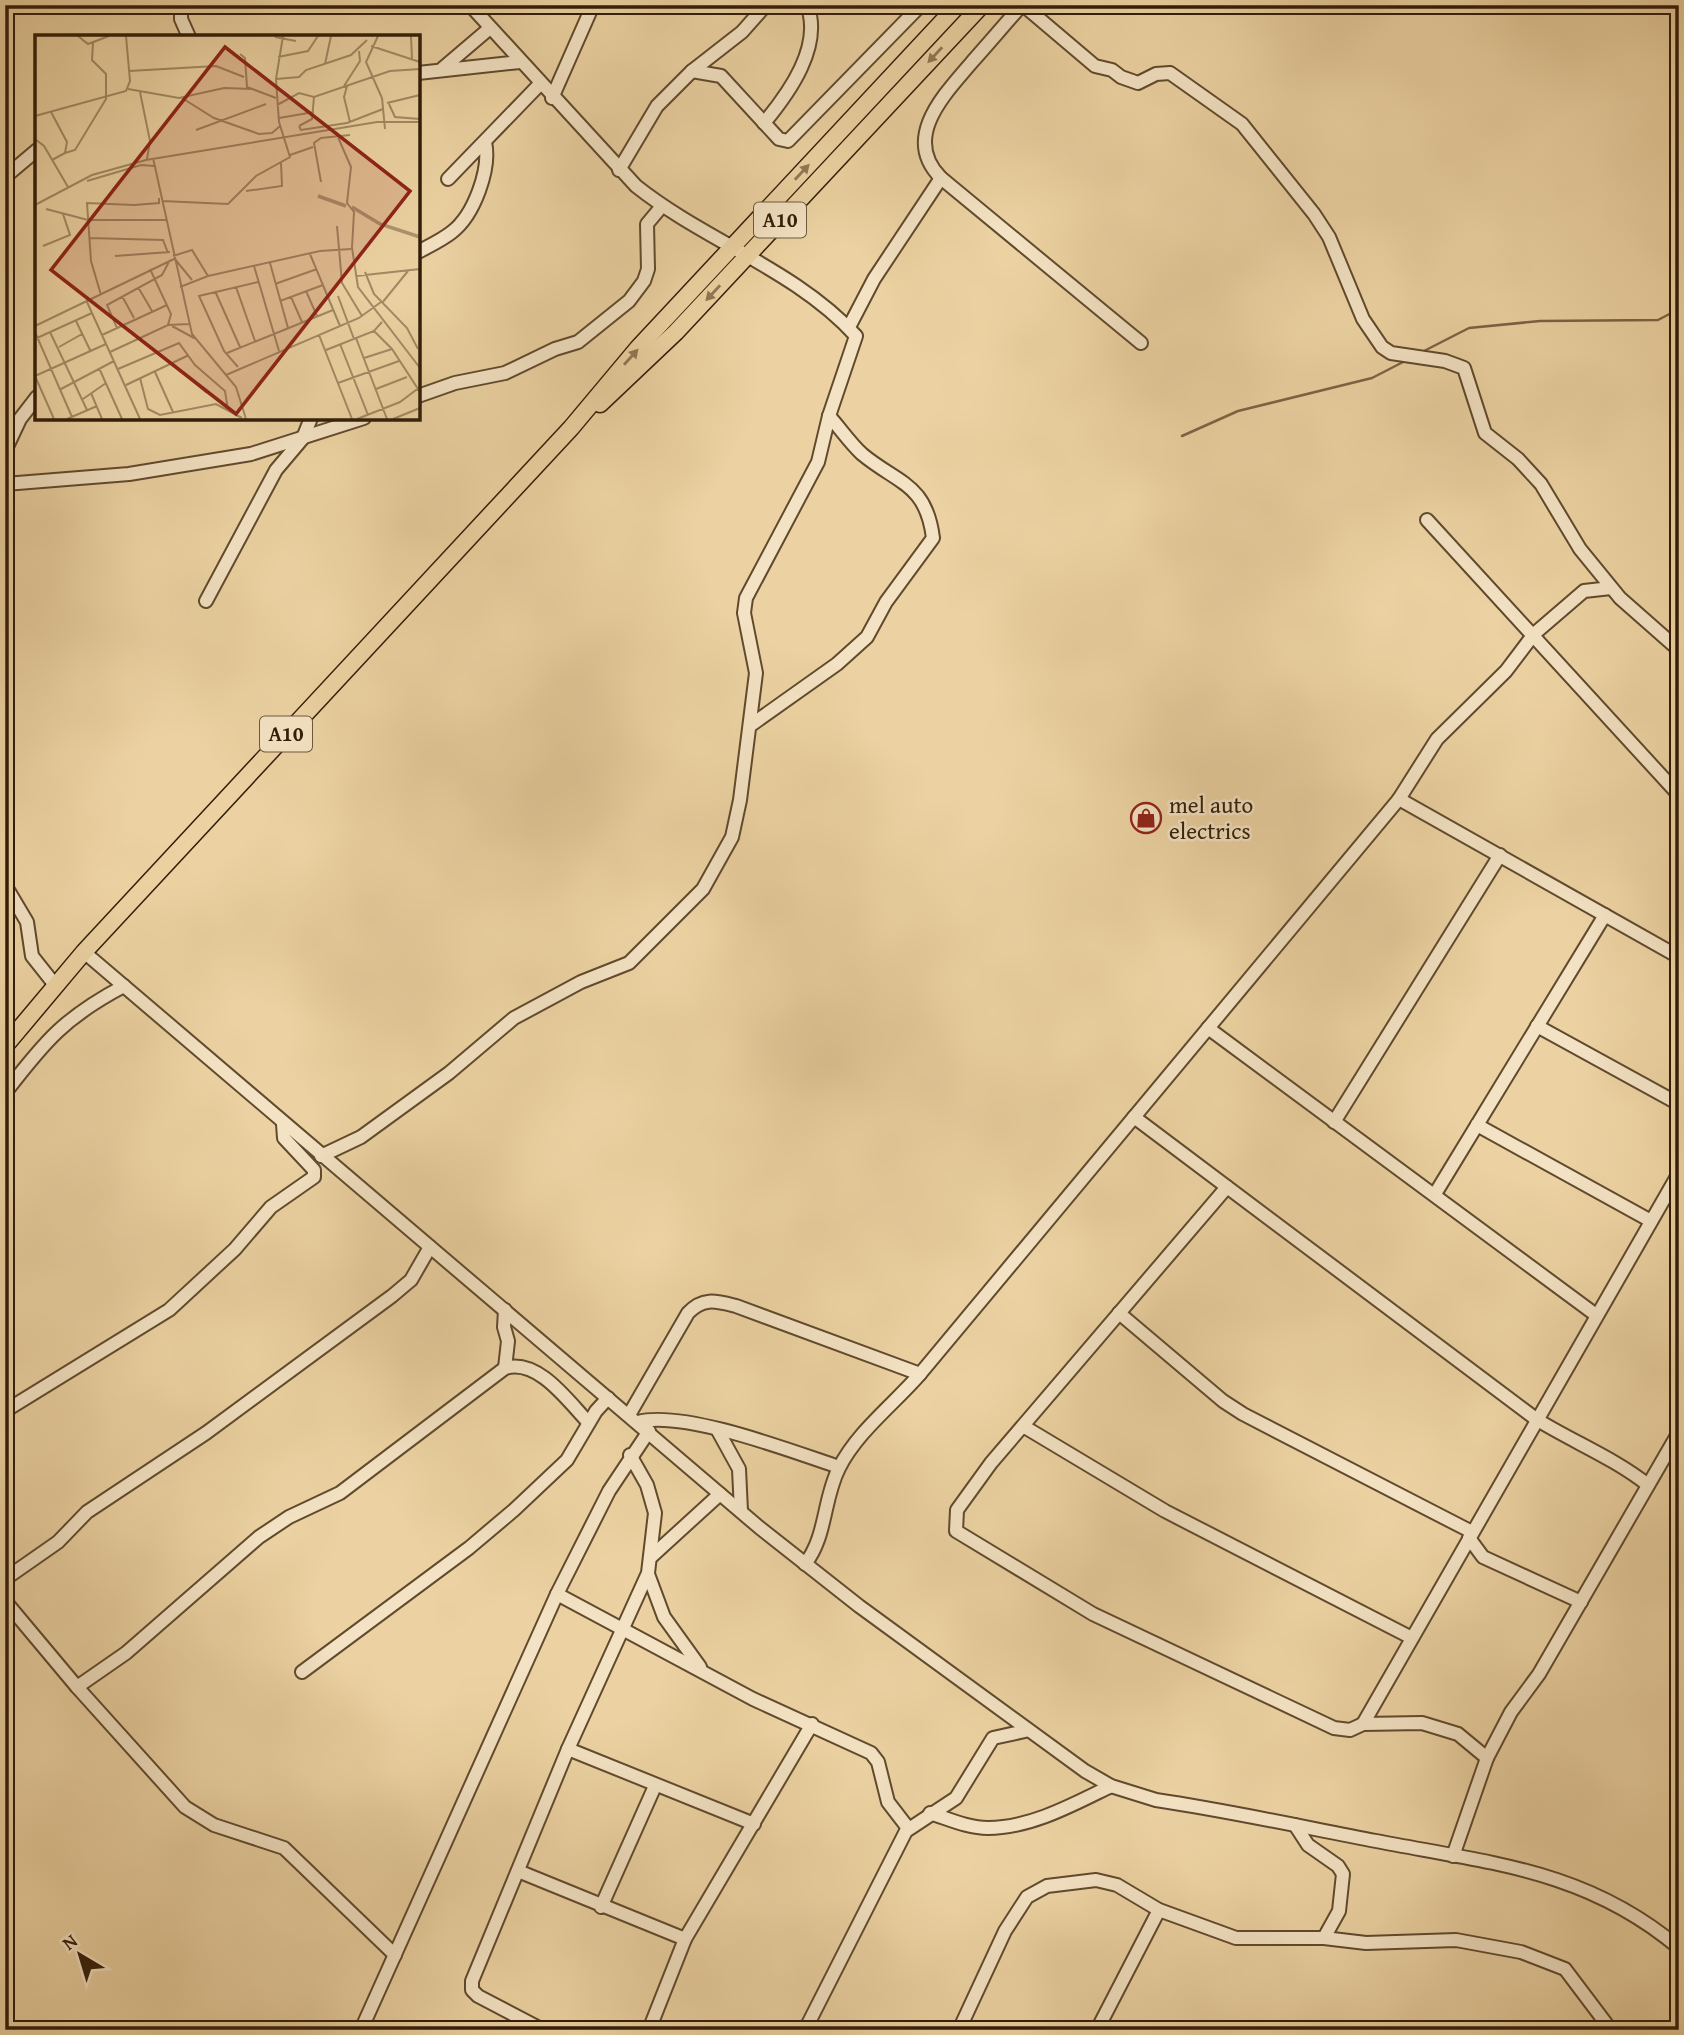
<svg xmlns="http://www.w3.org/2000/svg" width="1684" height="2035" font-family="'Gentium Book Plus',serif">
<style>
.lines{fill:none;stroke-linecap:round;stroke-linejoin:round}
.stream{stroke:#7c6445;stroke-width:2.5}
.minor-casing{stroke:#604a2e;stroke-width:16}
.major-casing{stroke:#321d08;stroke-width:19}
.minor{stroke:#f3e2c3;stroke-width:12}
.major{stroke:#ecd2a2;stroke-width:16}
.oneway{fill:#8f7855}
.labels{text-anchor:middle;stroke-width:5;stroke-linejoin:round;paint-order:stroke}
.shield{fill:#f3e2c3;stroke:#6c5840;stroke-width:2}
.shield-label{font-size:21px;font-weight:bold;fill:#321d08}
.poi-label{font-size:23px;fill:#321d08;stroke:#f3e2c3;text-anchor:start}
.inset-river{fill:none;stroke:#ad946e;stroke-width:3.5}
.inset-road{fill:none;stroke:#a28a64;stroke-width:2}
.view{fill:#8f2418;fill-opacity:0.15;stroke:#8f2418;stroke-width:3.5}
.inset-edge{fill:none;stroke:#321d08;stroke-width:3.5}
</style>
<rect width="100%" height="100%" fill="#ecd2a2"/>
<filter id="stains"><feTurbulence type="fractalNoise" baseFrequency=".00286" numOctaves="4"/><feColorMatrix values="0 0 0 0 .2 0 0 0 0 .09 0 0 0 0 .02 0 0 0 .5 -.17"/></filter>
<radialGradient id="worn" r=".72"><stop offset=".6" stop-color="#630" stop-opacity="0"/><stop offset="1" stop-color="#630" stop-opacity=".3"/></radialGradient>
<g class="lines">
<g class="stream">
<path d="M1422,352L1469,328L1540,321L1658,320L1679,309"/>
<path d="M1182,436L1238,411L1372,378L1407,360"/>
</g>
<g class="minor-casing">
<g id="minor">
<path d="M181,5V19L189,37"/>
<path d="M1022,5C1005,24 989,43 972,62C947,92 900,137 941,178L1141,343"/>
<path d="M1023,5L1095,66L1112,70L1121,77L1138,83L1156,74L1170,73L1242,124L1314,214L1329,237L1363,319L1382,347L1391,353L1445,361L1464,368L1485,433L1518,459L1541,484L1580,549L1620,598L1679,650"/>
<path d="M443,68L490,28"/>
<path d="M692,71L721,76L779,139L788,141L921,5"/>
<path d="M418,73L520,62"/>
<path d="M552,98L593,5"/>
<path d="M764,123C789,93 823,46 807,5"/>
<path d="M619,170L657,106L692,71L742,32L766,5"/>
<path d="M5,177L37,150"/>
<path d="M448,179L540,84"/>
<path d="M418,252C429,246 442,240 452,232C474,215 491,169 485,142"/>
<path d="M849,327L874,279L941,178"/>
<path d="M418,396L455,383L505,373L555,349L578,342L629,301L644,281L648,269L647,224L662,206"/>
<path d="M5,451L20,419L37,397"/>
<path d="M5,484L129,474L251,454L364,418"/>
<path d="M1427,520L1679,795"/>
<path d="M206,601L276,470L303,438L311,418"/>
<path d="M751,725L837,664L867,637L886,602L933,538C926,483 898,484 862,454C850,443 840,428 829,416"/>
<path d="M1399,799L1679,957"/>
<path d="M5,885L27,922L32,956L55,985"/>
<path d="M84,952L760,1528L859,1606L1085,1771L1111,1786L1156,1800C1230,1811 1303,1827 1376,1841C1490,1863 1587,1870 1679,1948"/>
<path d="M1537,1026L1679,1104"/>
<path d="M1208,1028L1596,1315"/>
<path d="M5,1093C45,1041 65,1017 124,986"/>
<path d="M1134,1117L1536,1419C1573,1442 1614,1458 1648,1485"/>
<path d="M1334,1122L1500,855"/>
<path d="M1477,1125L1651,1221"/>
<path d="M321,1156L361,1137L449,1073L514,1018L581,982L629,963L703,889L732,837L740,800L756,673L744,613L746,598L818,462L829,416L856,336C796,270 705,241 636,186L470,5"/>
<path d="M1227,1187L991,1463L957,1510L956,1531L1093,1614L1334,1728L1350,1730L1363,1724L1422,1723L1458,1734L1487,1758"/>
<path d="M1435,1194L1605,915"/>
<path d="M1119,1313L1223,1401L1243,1414L1472,1532"/>
<path d="M505,1368L508,1341L504,1327L505,1310"/>
<path d="M920,1374L1399,799L1437,739L1506,671L1534,634L1584,591L1611,588"/>
<path d="M5,1411L169,1310L235,1249L271,1207L314,1177V1170L284,1138L283,1124"/>
<path d="M629,1415L688,1313C703,1297 716,1301 736,1306L920,1374C893,1405 857,1432 839,1468C823,1499 827,1536 805,1564"/>
<path d="M638,1422C684,1410 791,1451 839,1467"/>
<path d="M1023,1426L1165,1511L1412,1638"/>
<path d="M717,1429L739,1469L741,1511"/>
<path d="M1469,1538L1483,1557L1581,1602"/>
<path d="M652,1556L720,1494"/>
<path d="M648,1574L664,1617L700,1667"/>
<path d="M5,1579L58,1542L87,1512L206,1433L392,1296L411,1280L430,1247"/>
<path d="M557,1594L753,1699L871,1753L878,1762L888,1802L908,1828"/>
<path d="M5,1601L77,1687L185,1807L214,1825L284,1848L395,1955"/>
<path d="M302,1672L469,1548L514,1510L567,1460L596,1411L608,1398"/>
<path d="M77,1687L126,1653L259,1537L289,1517L340,1493L505,1368C538,1358 568,1401 588,1422"/>
<path d="M1363,1724L1679,1173"/>
<path d="M568,1749L754,1824"/>
<path d="M930,1813C949,1819 968,1828 988,1828C1031,1828 1074,1804 1111,1786"/>
<path d="M1295,1825L1308,1845L1338,1866L1343,1874L1339,1911L1324,1938"/>
<path d="M1453,1856L1487,1758L1511,1712L1539,1674L1679,1432"/>
<path d="M518,1871L685,1939"/>
<path d="M601,1907L655,1786"/>
<path d="M361,2030L557,1594L609,1491L649,1431"/>
<path d="M543,2030L478,1996L472,1990V1981L568,1749L648,1573L655,1513L647,1485L630,1455"/>
<path d="M649,2030L685,1939L812,1724"/>
<path d="M805,2030L906,1831L956,1798L993,1738L1025,1731"/>
<path d="M959,2030L1005,1931L1027,1897L1047,1886L1096,1880L1117,1885L1159,1910L1236,1938H1324L1366,1943L1456,1940L1521,1952L1565,1969L1611,2030"/>
<path d="M1097,2030L1159,1910"/>
</g>
</g>
<g class="major-casing">
<g id="major">
<path d="M600,404L676,332L982,5"/>
<path d="M5,1046L84,952L571,428L638,348L958,5"/>
</g>
</g>
<use href="#minor" class="minor"/>
<use href="#major" class="major"/>
</g>
<defs><path id="oneway-solid" d="M-6-.8H1V-3.2L6.5 0L1 3.2V.8H-6Z" transform="scale(1.75)"/></defs>
<g class="oneway">
<use href="#oneway-solid" transform="translate(935 55) rotate(133)"/>
<use href="#oneway-solid" transform="translate(802 172) rotate(-47)"/>
<use href="#oneway-solid" transform="translate(713 293) rotate(133)"/>
<use href="#oneway-solid" transform="translate(631 357) rotate(-48)"/>
</g>
<defs>
<g id="shop-ring" transform="scale(1.575)"><circle r="9.5" fill="#f3e2c3" stroke="#8f2418" stroke-width="1.5"/><path d="M-5-2.5h2.3a2.7 3.5 0 0 1 5.4 0H5L5.5 6h-11ZM-1.5-2.5h3a1.5 2.3 0 0 0-3 0Z" fill="#8f2418"/></g>
</defs>
<g fill-rule="evenodd">
<use href="#shop-ring" x="1146" y="818"/>
</g>
<g class="labels">
<g class="shield">
<rect x="754" y="202.5" width="52" height="35" rx="5"/>
<rect x="260" y="716.5" width="52" height="35" rx="5"/>
</g>
<g class="shield-label">
<text x="780" y="227">A10</text>
<text x="286" y="741">A10</text>
</g>
<g class="poi-label">
<text x="1169" y="813">mel auto<tspan x="1169" dy="26">electrics</tspan></text>
</g>
</g>
<g transform="translate(35 35)">
<rect width="385" height="385" fill="#ecd2a2"/>
<path class="inset-river" d="M283,161L311,171M317,172L345,189L385,202"/>
<path class="inset-road" d="M43,1L53,9L74,1M343,1L331,27L347,63L350,94M376,1L377,24M240,2L261,6M336,11L385,27M205,19L210,23L212,52L241,63M243,22L273,16L283,1M290,29L296,1M94,36L181,31L209,42M241,44L264,42L271,35L316,20L332,5M309,51L325,26L324,16M312,51L309,62L315,87M93,54L144,63L189,53L217,54M105,57L115,106L112,124M147,63L179,83L224,99L237,98L245,91M352,68L385,60M354,69L360,82L385,84M242,70L264,58L279,62L355,36L385,34M16,77L32,107L30,118L17,125M0,81L91,56L95,46L91,1M244,83L279,77M264,91L266,95L312,88L348,74M264,91L277,84L279,62M161,95L231,69M302,100L316,132L312,168L319,177L317,213L323,252L385,333M0,104L9,111L33,152M30,118L40,115L71,64V39L57,25L58,8M255,120L278,112M118,123L157,299L201,352L211,384M52,146L106,130L119,131M286,147L279,108L286,103L315,100M211,156L247,151L246,128M127,166L193,169L221,141L255,122L244,87L241,44L248,1M0,170L57,140L111,125L342,87H385M11,174L53,185H131M302,191L307,248L327,281M54,203L128,205L133,218M8,211L35,200L28,179M275,219L305,291M80,221L135,217M138,221L157,215L173,241L145,252M139,223L157,245M235,228L253,293M219,231L244,316M115,234L136,279L133,290M330,237L339,259L372,293L383,314M173,241L285,216L316,214M321,241L385,234M240,249L282,234M103,252L117,276M201,252L220,306M180,256L205,312M271,256L282,281M66,260L56,226L52,168L99,170L124,168V163M87,261L99,283M303,261L319,304M256,262L267,287M245,266L288,250M52,267L105,384M347,268L373,236M41,286L56,317M0,291L139,224M137,291L159,303M82,293L72,270L127,240L135,225M339,296L357,314L385,357M0,297L37,382M15,297L52,375M67,300L132,270M284,300L317,384M2,303L57,278M321,303L352,384M305,309L333,380M24,312L47,299M291,315L339,296L347,287M75,317L133,290L154,289M192,318L298,275M329,323L357,314M137,328L172,358M203,332L189,316L164,261L223,247M64,333L87,384M83,334L144,308L160,330L190,356L193,375M120,337L138,377M191,340L324,283L346,267M0,341L71,309M0,341L19,384M105,343L113,374L125,380L181,369L207,383M303,348L364,326M91,350L154,320M26,354L79,326M341,354L372,342M56,358L67,384M48,364L71,348M32,384L62,371M322,384L365,367L385,352M358,384L385,373"/>
<path class="view" d="M190,12L375,156L201,379L16,235Z"/>
<rect width="385" height="385" class="inset-edge"/>
</g>
<rect width="1684" height="2035" fill="none" stroke="#ecd2a2" stroke-width="28"/>
<rect x="7" y="7" width="1670" height="2021" fill="none" stroke="#321d08" stroke-width="3.5"/>
<rect x="14" y="14" width="1656" height="2007" fill="none" stroke="#321d08" stroke-width="2"/>
<g transform="translate(80 1955) rotate(322)" stroke="#f3e2c3" stroke-width="5" paint-order="stroke">
<path d="M0-5L12 26L0 18L-12 26Z" fill="#321d08"/>
<text y="-10" font-size="19" font-weight="bold" text-anchor="middle" fill="#321d08">N</text>
</g>
<rect width="100%" height="100%" filter="url(#stains)"/>
<rect width="100%" height="100%" fill="url(#worn)"/>
</svg>
